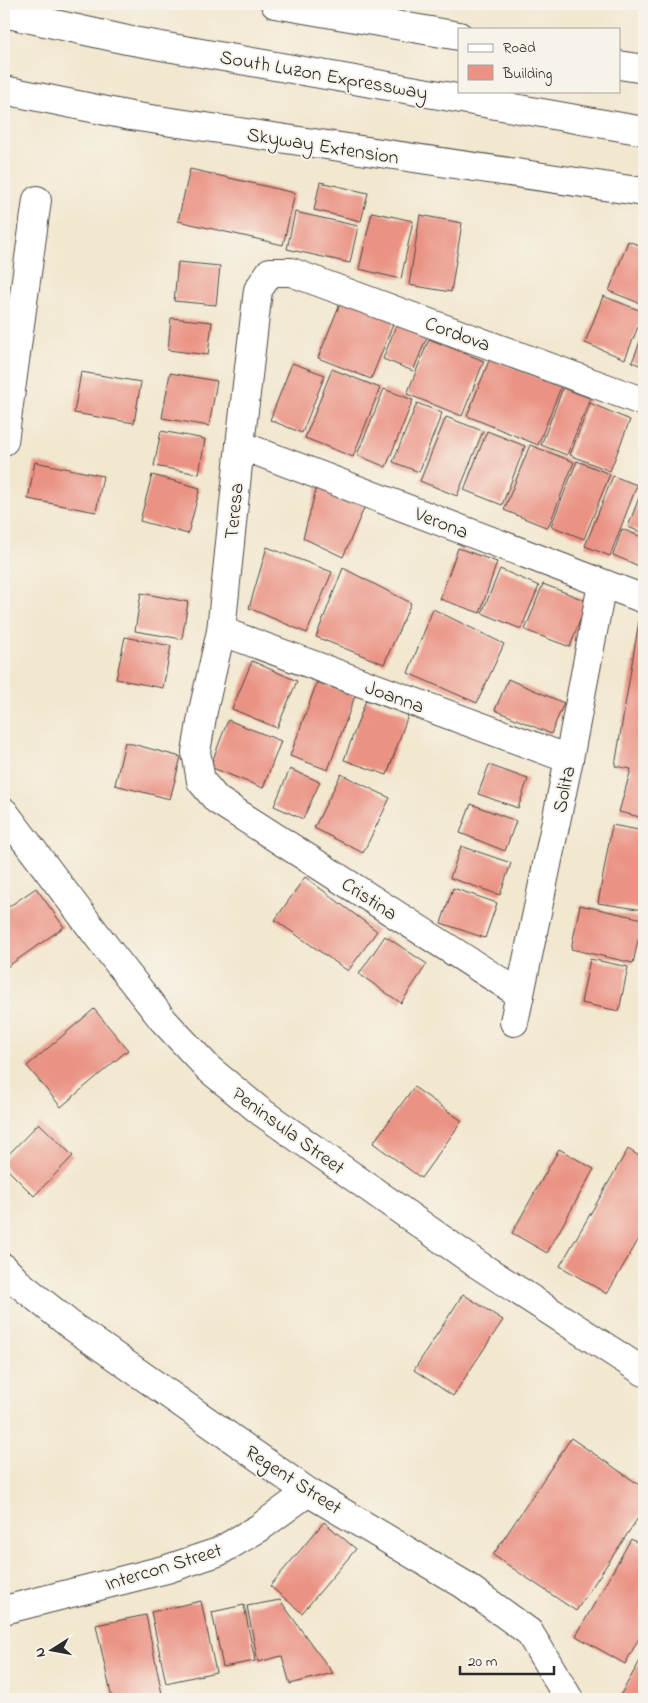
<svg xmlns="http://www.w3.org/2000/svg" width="648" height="1703" font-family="'Indie Flower',sans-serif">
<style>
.building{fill:#ea9384}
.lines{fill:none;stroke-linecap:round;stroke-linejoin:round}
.minor-casing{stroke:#494744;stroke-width:30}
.highway-casing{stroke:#494744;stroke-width:30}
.minor{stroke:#fff;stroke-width:28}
.highway{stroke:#fff;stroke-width:28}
.labels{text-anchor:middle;stroke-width:4;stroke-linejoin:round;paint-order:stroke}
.street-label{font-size:20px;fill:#2b2b2b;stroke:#f7f3e8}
</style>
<rect width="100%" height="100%" fill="#f7f3e8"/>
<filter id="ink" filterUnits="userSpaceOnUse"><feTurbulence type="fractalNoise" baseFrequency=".02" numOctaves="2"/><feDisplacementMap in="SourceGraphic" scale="10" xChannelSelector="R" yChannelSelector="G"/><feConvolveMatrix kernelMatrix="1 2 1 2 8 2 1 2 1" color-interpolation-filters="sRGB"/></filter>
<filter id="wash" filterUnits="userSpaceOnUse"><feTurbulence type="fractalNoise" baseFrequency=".0096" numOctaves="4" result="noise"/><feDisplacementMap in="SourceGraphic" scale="20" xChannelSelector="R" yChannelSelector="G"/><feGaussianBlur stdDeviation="1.12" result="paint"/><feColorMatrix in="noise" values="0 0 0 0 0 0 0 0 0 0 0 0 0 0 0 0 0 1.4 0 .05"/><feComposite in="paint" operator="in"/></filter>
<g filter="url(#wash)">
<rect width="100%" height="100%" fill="#f2e7cf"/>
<g id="blocks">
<g class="building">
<path d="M190,169L295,193L283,245L178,221Z"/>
<path d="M320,182L368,193L361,221L314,210Z"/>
<path d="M295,212L358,226L350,263L287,249Z"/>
<path d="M372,212L413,221L401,279L359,269Z"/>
<path d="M420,215L462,223L451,292L409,285Z"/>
<path d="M628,241L644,247V305L609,291Z"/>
<path d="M178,262L220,266L216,305L174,301Z"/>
<path d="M343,296L396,317L371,379L318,358Z"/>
<path d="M603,296L644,312L625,359L585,343Z"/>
<path d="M171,318L212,322L208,355L168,350Z"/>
<path d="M398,320L429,332L413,371L383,359Z"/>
<path d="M644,332V367L632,362Z"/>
<path d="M429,339L484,361L462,416L407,394Z"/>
<path d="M490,358L561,387L538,445L467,416Z"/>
<path d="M292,363L325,375L302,433L270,420Z"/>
<path d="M332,369L380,388L353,457L305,438Z"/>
<path d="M81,372L141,382L134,423L74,413Z"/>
<path d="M170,373L217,381L209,426L162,418Z"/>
<path d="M563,388L590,398L567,455L541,445Z"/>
<path d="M384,389L413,400L386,467L357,455Z"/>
<path d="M417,403L442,413L419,472L393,462Z"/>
<path d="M590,403L630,420L610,471L570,455Z"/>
<path d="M446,417L483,431L457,496L420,481Z"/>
<path d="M161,431L205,439L199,474L154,466Z"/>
<path d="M487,431L525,446L502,505L464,490Z"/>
<path d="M530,445L574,462L548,528L504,510Z"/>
<path d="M577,461L610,474L584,539L551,526Z"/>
<path d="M35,462L103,476L96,512L28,499Z"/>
<path d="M152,475L200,488L188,534L140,521Z"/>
<path d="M613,476L637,485L610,556L585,546Z"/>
<path d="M644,484V533L628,527Z"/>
<path d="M317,486L365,506L343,557L303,538Z"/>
<path d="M622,529L644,538V553L639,566L613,555Z"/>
<path d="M267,547L332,572L307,633L249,608Z"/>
<path d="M458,548L497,562L480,613L440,599Z"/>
<path d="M343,568L411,603L384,664L316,637Z"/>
<path d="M500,569L539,586L521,629L482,613Z"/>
<path d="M543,584L587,601L570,647L525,630Z"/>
<path d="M141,593L188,602L182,639L135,631Z"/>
<path d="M433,609L504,644L477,703L408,673Z"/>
<path d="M639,621L644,624V753L642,758H644V818L619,812L631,769L615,766Z"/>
<path d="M125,637L171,646L163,688L116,679Z"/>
<path d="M252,661L297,681L277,728L232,709Z"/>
<path d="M508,679L564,703L551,734L495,710Z"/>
<path d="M317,682L355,696L328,770L290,756Z"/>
<path d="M366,700L408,715L387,775L344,760Z"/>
<path d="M228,720L281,741L263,788L210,767Z"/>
<path d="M125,742L181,757L170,799L115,785Z"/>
<path d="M489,765L528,779L518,808L478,794Z"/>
<path d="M290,769L320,782L303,819L274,806Z"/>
<path d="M341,774L390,798L363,853L314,828Z"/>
<path d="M471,804L516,821L505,851L460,833Z"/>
<path d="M612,825L644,831V910L598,903Z"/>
<path d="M461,846L511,863L500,895L450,878Z"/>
<path d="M305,877L377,931L348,971L275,920Z"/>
<path d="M36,888L64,927L4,969V910Z"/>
<path d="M453,888L497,903L485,938L441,923Z"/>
<path d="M580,905L643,919L633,963L571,949Z"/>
<path d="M385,936L427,964L401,1003L359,974Z"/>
<path d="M590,959L628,967L619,1011L581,1003Z"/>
<path d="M94,1009L128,1050L61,1107L27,1066Z"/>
<path d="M414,1087L462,1121L421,1178L373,1143Z"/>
<path d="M39,1123L73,1156L34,1196L4,1166V1159Z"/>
<path d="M559,1149L594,1169L547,1253L512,1233Z"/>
<path d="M628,1149L644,1159V1230L607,1294L560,1266Z"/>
<path d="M463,1294L503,1320L453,1396L414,1370Z"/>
<path d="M571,1438L644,1488V1509L576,1611L493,1555Z"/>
<path d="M324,1522L356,1549L302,1613L270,1586Z"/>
<path d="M631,1539L644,1547V1629L625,1664L576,1636Z"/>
<path d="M280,1600L314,1648L333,1673L290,1684L282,1656L258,1662L247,1606Z"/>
<path d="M201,1601L216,1672L166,1683L151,1612Z"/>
<path d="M244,1605L255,1661L223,1667L212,1612Z"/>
<path d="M146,1615L163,1699H112L96,1625Z"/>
<path d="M644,1654V1699H618Z"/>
</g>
</g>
</g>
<g filter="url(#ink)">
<use href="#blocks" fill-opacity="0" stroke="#494744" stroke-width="1"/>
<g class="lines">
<g class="minor-casing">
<g id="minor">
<path d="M4,441L37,200"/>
<path d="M240,445L644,599"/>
<path d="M221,631L569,759"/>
<path d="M4,812L112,955L163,1020L209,1069L260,1111L477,1264L644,1372"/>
<path d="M520,994L569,759L602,584"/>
<path d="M514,1022L520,994L217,800L201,781L196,752L203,711L221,631L240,445L258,290L270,272H291L644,402"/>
<path d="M4,1268L17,1282L73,1327L308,1492L463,1584L529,1632L569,1699"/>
<path d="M4,1610L167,1569L218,1552L259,1528L308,1492"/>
</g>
</g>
<g class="highway-casing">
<g id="highway">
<path d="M275,4L459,36"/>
<path d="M4,13L127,40L644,131"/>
<path d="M619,65L644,69"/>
<path d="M4,90L131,116L644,192"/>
</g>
</g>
<use href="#minor" class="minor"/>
<use href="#highway" class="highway"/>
</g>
</g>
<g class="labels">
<g class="street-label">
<text transform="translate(324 74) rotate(10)" y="7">South Luzon Expressway</text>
<text transform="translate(323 145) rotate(9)" y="7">Skyway Extension</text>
<text transform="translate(458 333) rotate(20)" y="7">Cordova</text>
<text transform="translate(233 511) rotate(-84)" y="7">Teresa</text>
<text transform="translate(442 522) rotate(21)" y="7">Verona</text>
<text transform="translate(395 696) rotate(20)" y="7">Joanna</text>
<text transform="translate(563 789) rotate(-78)" y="7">Solita</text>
<text transform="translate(370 898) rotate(33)" y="7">Cristina</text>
<text transform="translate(289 1130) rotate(36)" y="7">Peninsula Street</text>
<text transform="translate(294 1479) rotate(33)" y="7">Regent Street</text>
<text transform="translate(163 1566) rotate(-17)" y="7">Intercon Street</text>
</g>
</g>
<rect width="648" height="1703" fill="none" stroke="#f7f3e8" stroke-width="20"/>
<rect x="458" y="28" width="162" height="65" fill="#f7f3e8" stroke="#a5a39c"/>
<rect x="468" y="44" width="25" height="8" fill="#ffffff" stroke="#a5a39c"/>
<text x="503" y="52" font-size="15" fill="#2b2b2b">Road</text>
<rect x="468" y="65" width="25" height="15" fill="#ea9384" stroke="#a5a39c"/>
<text x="503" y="78" font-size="15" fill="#2b2b2b">Building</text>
<g transform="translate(52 1650) rotate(259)" stroke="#f7f3e8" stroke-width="4" paint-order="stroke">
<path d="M0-4L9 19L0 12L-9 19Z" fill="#2b2b2b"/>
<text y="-8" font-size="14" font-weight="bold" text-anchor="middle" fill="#2b2b2b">N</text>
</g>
<path d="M460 1666v8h94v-8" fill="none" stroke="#2b2b2b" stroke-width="2.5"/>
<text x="468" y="1666" font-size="15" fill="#2b2b2b" stroke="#f7f3e8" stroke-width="4" paint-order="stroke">20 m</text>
</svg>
